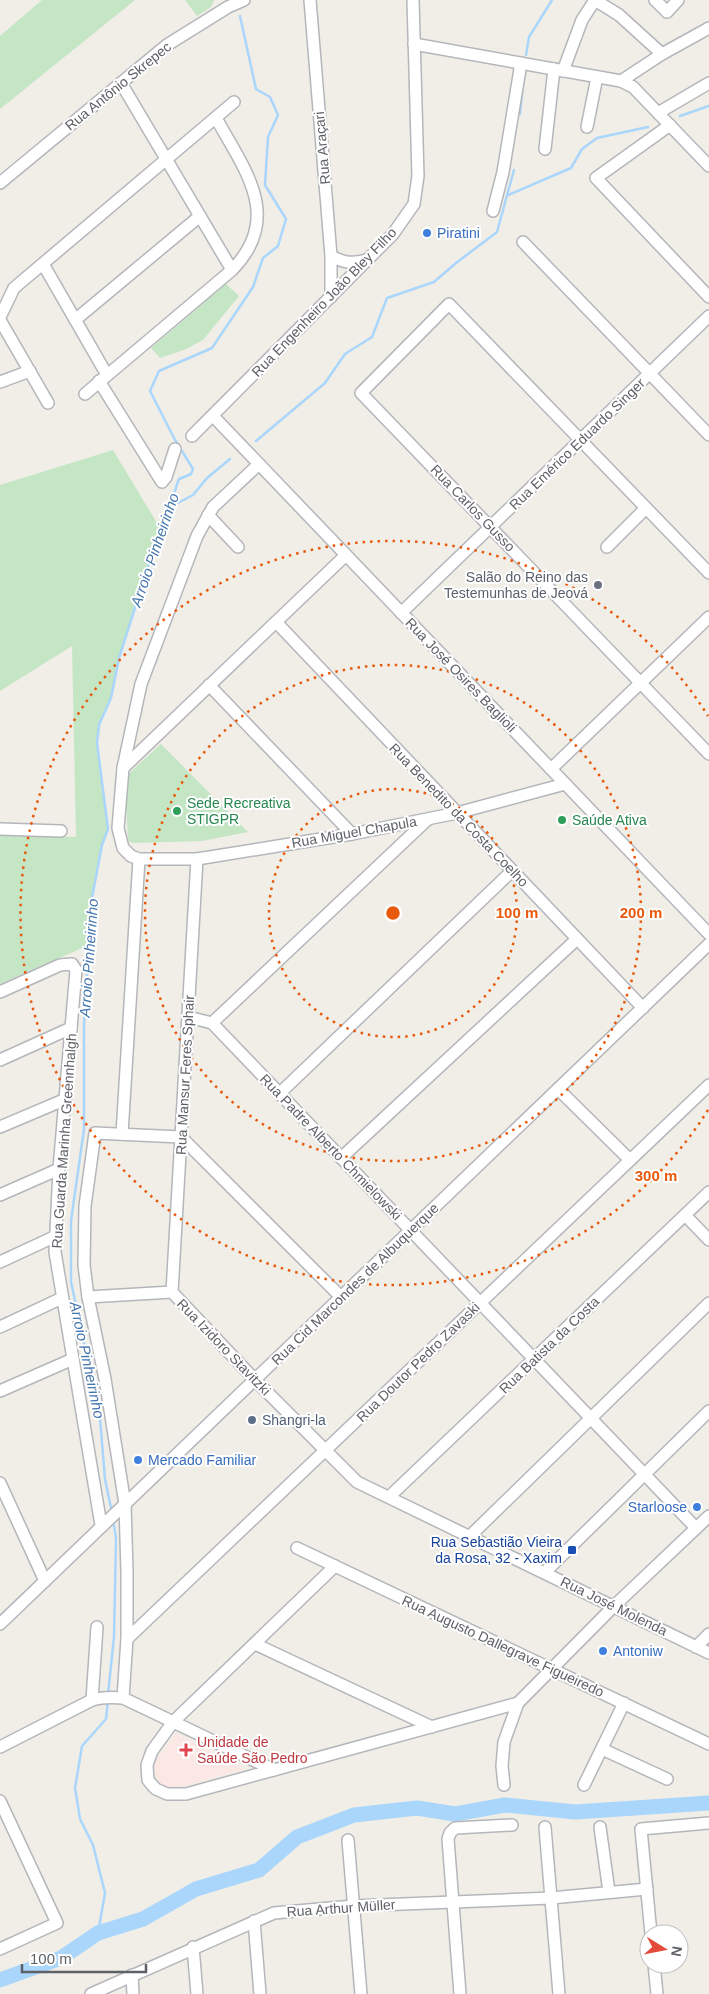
<svg xmlns="http://www.w3.org/2000/svg" width="709" height="1994" font-family="Arial,sans-serif">
<style>
.medical{fill:#fbe7e4}
.green{fill:#c4e6c5}
.lines{fill:none;stroke-linecap:round;stroke-linejoin:round}
.stream{stroke:#aad6fc;stroke-width:2.5}
.river{stroke:#aad6fc;stroke-width:15}
.minor-casing{stroke:#b4b6bb;stroke-width:14}
.minor{stroke:#fff;stroke-width:11}
.ring{fill:none;stroke:#e8590c;stroke-width:2.5;stroke-dasharray:2.5 5}
.shop-dot{fill:#3f7fe0;stroke:#fff;stroke-width:2}
.worship-dot{fill:#6b7280;stroke:#fff;stroke-width:2}
.leisure-dot{fill:#2e9e5b;stroke:#fff;stroke-width:2}
.service-dot{fill:#5c6f8a;stroke:#fff;stroke-width:2}
.transit-dot{fill:#1a4fb4;stroke:#fff;stroke-width:2}
.health-dot{fill:#e0444e;stroke:#fff;stroke-width:2}
.labels{text-anchor:middle;stroke-width:4;stroke-linejoin:round;paint-order:stroke}
.street-label{font-size:14px;fill:#5e6166;stroke:#fff}
.shop-label{font-size:14px;fill:#366cbe;stroke:#fff;text-anchor:start}
.worship-label{font-size:14px;fill:#5b616d;stroke:#fff;text-anchor:end}
.leisure-label{font-size:14px;fill:#27864d;stroke:#fff;text-anchor:start}
.service-label{font-size:14px;fill:#4e5e75;stroke:#fff;text-anchor:start}
.transit-label{font-size:14px;fill:#164399;stroke:#fff;text-anchor:end}
.health-label{font-size:14px;fill:#be3a42;stroke:#fff;text-anchor:start}
.water-label{font-size:15px;font-style:italic;fill:#4677ae;stroke:#fff}
.centre{fill:#e8590c;stroke:#fff;stroke-width:2.5}
.ring-label{font-size:15px;text-anchor:middle;font-weight:bold;fill:#e8590c;stroke:#fff;stroke-width:4;stroke-linejoin:round;paint-order:stroke}
</style>
<rect width="100%" height="100%" fill="#f0eee7"/>
<path class="medical" d="M176,1733L244,1769L173,1789L167,1787L159,1782L152,1767Z"/>
<g class="green">
<path d="M42,0H135L0,109V36Z"/>
<path d="M185,0H214L211,7L197,16Z"/>
<path d="M226,284L239,296L203,340L186,349L160,358L151,348Z"/>
<path d="M113,450L160,528L119,658L111,698L99,725L97,743L108,829L102,845L91,903L89,945L0,984V835L76,837L72,646L0,691V485Z"/>
<path d="M161,744L248,832L202,841L132,843L128,840L125,777Z"/>
</g>
<g class="lines">
<g class="stream">
<path d="M526,55L529,37L552,0"/>
<path d="M520,114L523,83"/>
<path d="M680,116L709,106"/>
<path d="M508,195L571,168L582,149L597,138L648,127"/>
<path d="M256,441L325,383L345,354L372,337L387,298L434,282L456,263L497,232L514,170"/>
<path d="M172,506L193,495L207,478L230,459"/>
<path d="M112,1513L105,1479L100,1418L71,1282V1221L84,1129V1025L91,903L102,845L108,829L97,743L99,725L111,698L119,658L165,514C173,504 174,491 179,479L191,474L193,469L174,438L150,391L159,371L212,348L253,287L263,258L278,246L286,219L265,185L268,137L278,115L270,97L256,89L240,16"/>
<path d="M108,1694L114,1637L116,1538L113,1520"/>
<path d="M98,1933L105,1893L93,1845L80,1819L75,1788L82,1746L106,1719L108,1700"/>
</g>
<path class="river" d="M0,1980L61,1958L98,1933L143,1919L196,1889L259,1870L297,1837L354,1815L417,1808L455,1814L505,1805L575,1812L709,1803"/>
<g class="minor-casing">
<g id="minor">
<path d="M310,0L331,256V297"/>
<path d="M595,0L619,15L662,54"/>
<path d="M655,0L667,12L678,0"/>
<path d="M414,44L621,81L633,87L709,166"/>
<path d="M563,71L582,20L595,0"/>
<path d="M621,81L662,54L709,28"/>
<path d="M121,83L232,270"/>
<path d="M658,113L709,83"/>
<path d="M670,125L596,178L709,297"/>
<path d="M587,127L597,77"/>
<path d="M545,149L554,69"/>
<path d="M0,183L167,45L228,7L244,0"/>
<path d="M493,211L503,172L521,63"/>
<path d="M523,242L709,435"/>
<path d="M331,256C344,263 352,264 367,260"/>
<path d="M43,264L107,375"/>
<path d="M0,317L14,288L234,102"/>
<path d="M0,320L48,403"/>
<path d="M75,320L200,216"/>
<path d="M99,381L162,482L166,477L175,449"/>
<path d="M0,382L30,371"/>
<path d="M85,394L232,270C284,217 244,169 216,118"/>
<path d="M213,416L709,934"/>
<path d="M192,436L393,234L414,204L418,176L413,0"/>
<path d="M259,464L213,507L197,536L141,684L123,768L118,828L123,848L131,856L139,859H197L352,834L457,813L565,784"/>
<path d="M208,515L238,547"/>
<path d="M607,547L646,508"/>
<path d="M709,573L449,304L361,393L709,754"/>
<path d="M401,613L709,316"/>
<path d="M276,622L643,1008"/>
<path d="M209,685L352,834"/>
<path d="M123,768L346,555"/>
<path d="M551,769L709,617"/>
<path d="M0,829L61,831"/>
<path d="M0,992L60,965L72,964L76,970L59,1169L55,1252L101,1525"/>
<path d="M188,1017L212,1023L696,1528"/>
<path d="M212,1023L427,820"/>
<path d="M0,1060L71,1028"/>
<path d="M558,1089L630,1160"/>
<path d="M280,1093L512,871"/>
<path d="M0,1127L66,1099"/>
<path d="M122,1134L139,859"/>
<path d="M341,1158L577,939"/>
<path d="M0,1195L59,1169"/>
<path d="M685,1215L709,1240"/>
<path d="M0,1262L56,1236"/>
<path d="M172,1292L197,859"/>
<path d="M88,1297L172,1292L255,1380L357,1482L709,1653"/>
<path d="M0,1327L62,1298"/>
<path d="M0,1391L73,1359"/>
<path d="M0,1483L45,1581"/>
<path d="M389,1497L709,1192"/>
<path d="M470,1536L709,1303"/>
<path d="M297,1548L709,1744"/>
<path d="M335,1566L173,1722L152,1751L147,1765L148,1780L152,1785L156,1789L167,1794H186L518,1703"/>
<path d="M545,1572L709,1411"/>
<path d="M0,1624L709,944"/>
<path d="M127,1639L709,1085"/>
<path d="M255,1644L432,1727"/>
<path d="M696,1647L709,1634"/>
<path d="M123,1698L127,1639V1572L125,1504L105,1379L88,1297L84,1265L85,1206L95,1133L181,1137L341,1297"/>
<path d="M92,1700L97,1627"/>
<path d="M0,1747L92,1700C102,1697 112,1697 123,1698L274,1770"/>
<path d="M602,1749L667,1779"/>
<path d="M504,1785L502,1766L504,1742L518,1703L614,1606L709,1516"/>
<path d="M584,1785L624,1703"/>
<path d="M0,1801L57,1923L0,1949"/>
<path d="M545,1827L559,1994"/>
<path d="M600,1827L609,1892"/>
<path d="M348,1840L361,1994"/>
<path d="M254,1921L260,1994"/>
<path d="M651,1934L641,1829L709,1823"/>
<path d="M193,1947L197,1994"/>
<path d="M654,1964L657,1994"/>
<path d="M132,1975L133,1994"/>
<path d="M91,1994L274,1913L353,1906L551,1898L647,1889"/>
<path d="M460,1994L448,1839L450,1833L455,1828L512,1825"/>
</g>
</g>
<use href="#minor" class="minor"/>
</g>
<g class="ring">
<circle cx="393" cy="913" r="124"/>
<circle cx="393" cy="913" r="248"/>
<path d="M708 1110A372 372 0 1 1 708 716"/>
</g>
<g class="shop-dot">
<circle cx="427" cy="233" r="5"/>
<circle cx="138" cy="1460" r="5"/>
<circle cx="697" cy="1507" r="5"/>
<circle cx="603" cy="1651" r="5"/>
</g>
<circle class="worship-dot" cx="598" cy="585" r="5"/>
<g class="leisure-dot">
<circle cx="177" cy="811" r="5"/>
<circle cx="562" cy="820" r="5"/>
</g>
<circle class="service-dot" cx="252" cy="1420" r="5"/>
<rect class="transit-dot" x="567" y="1545" width="10" height="10" rx="2.5"/>
<path class="health-dot" d="M183.5 1742.5h5v5h5v5h-5v5h-5v-5h-5v-5h5z"/>
<g class="labels">
<g class="street-label">
<text transform="translate(118 86) rotate(-39)" y="5">Rua Antônio Skrepec</text>
<text transform="translate(322 148) rotate(-95)" y="5">Rua Araçari</text>
<text transform="translate(324 302) rotate(-46)" y="5">Rua Engenheiro João Bley Filho</text>
<text transform="translate(577 444) rotate(-44)" y="5">Rua Emérico Eduardo Singer</text>
<text transform="translate(473 508) rotate(46)" y="5">Rua Carlos Gusso</text>
<text transform="translate(461 675) rotate(46)" y="5">Rua José Osires Baglioli</text>
<text transform="translate(459 815) rotate(46)" y="5">Rua Benedito da Costa Coelho</text>
<text transform="translate(354 832) rotate(-10)" y="5">Rua Miguel Chapula</text>
<text transform="translate(185 1075) rotate(-87)" y="5">Rua Mansur Feres Sphair</text>
<text transform="translate(64 1141) rotate(-86)" y="5">Rua Guarda Marinha Greennhalgh</text>
<text transform="translate(331 1147) rotate(46)" y="5">Rua Padre Alberto Chmielowski</text>
<text transform="translate(355 1284) rotate(-44)" y="5">Rua Cid Marcondes de Albuquerque</text>
<text transform="translate(549 1345) rotate(-44)" y="5">Rua Batista da Costa</text>
<text transform="translate(224 1347) rotate(46)" y="5">Rua Izidoro Stavitzki</text>
<text transform="translate(418 1362) rotate(-44)" y="5">Rua Doutor Pedro Zavaski</text>
<text transform="translate(614 1606) rotate(26)" y="5">Rua José Molenda</text>
<text transform="translate(503 1646) rotate(25)" y="5">Rua Augusto Dallegrave Figueiredo</text>
<text transform="translate(341 1908) rotate(-4)" y="5">Rua Arthur Müller</text>
</g>
<g class="shop-label">
<text x="437" y="238">Piratini</text>
<text x="148" y="1465">Mercado Familiar</text>
<text x="687" y="1512" text-anchor="end">Starloose</text>
<text x="613" y="1656">Antoniw</text>
</g>
<g class="worship-label">
<text x="588" y="582">Salão do Reino das<tspan x="588" dy="16">Testemunhas de Jeová</tspan></text>
</g>
<g class="leisure-label">
<text x="187" y="808">Sede Recreativa<tspan x="187" dy="16">STIGPR</tspan></text>
<text x="572" y="825">Saúde Ativa</text>
</g>
<g class="service-label">
<text x="262" y="1425">Shangri-la</text>
</g>
<g class="transit-label">
<text x="562" y="1547">Rua Sebastião Vieira<tspan x="562" dy="16">da Rosa, 32 - Xaxim</tspan></text>
</g>
<g class="health-label">
<text x="197" y="1747">Unidade de<tspan x="197" dy="16">Saúde São Pedro</tspan></text>
</g>
<g class="water-label">
<text transform="translate(155 550) rotate(-71)" y="5">Arroio Pinheirinho</text>
<text transform="translate(89 958) rotate(-86)" y="5">Arroio Pinheirinho</text>
<text transform="translate(87 1360) rotate(78)" y="5">Arroio Pinheirinho</text>
</g>
</g>
<circle cx="393" cy="913" r="8" class="centre"/>
<g class="ring-label">
<text x="517" y="918">100 m</text>
<text x="641" y="918">200 m</text>
<text x="656" y="1181">300 m</text>
</g>
<g transform="translate(664 1949) rotate(100)"><circle r="24" fill="#ffffff" stroke="#bfc0c2"/>
<path d="M0-4L9 19L0 12L-9 19Z" fill="#e34a39"/>
<text y="-8" font-size="14" font-weight="bold" text-anchor="middle" fill="#5e6166">N</text>
</g>
<path d="M22 1964v8h124v-8" fill="none" stroke="#5e6166" stroke-width="2.5"/>
<text x="30" y="1964" font-size="15" fill="#5e6166" stroke="#ffffff" stroke-width="4" paint-order="stroke">100 m</text>
</svg>
